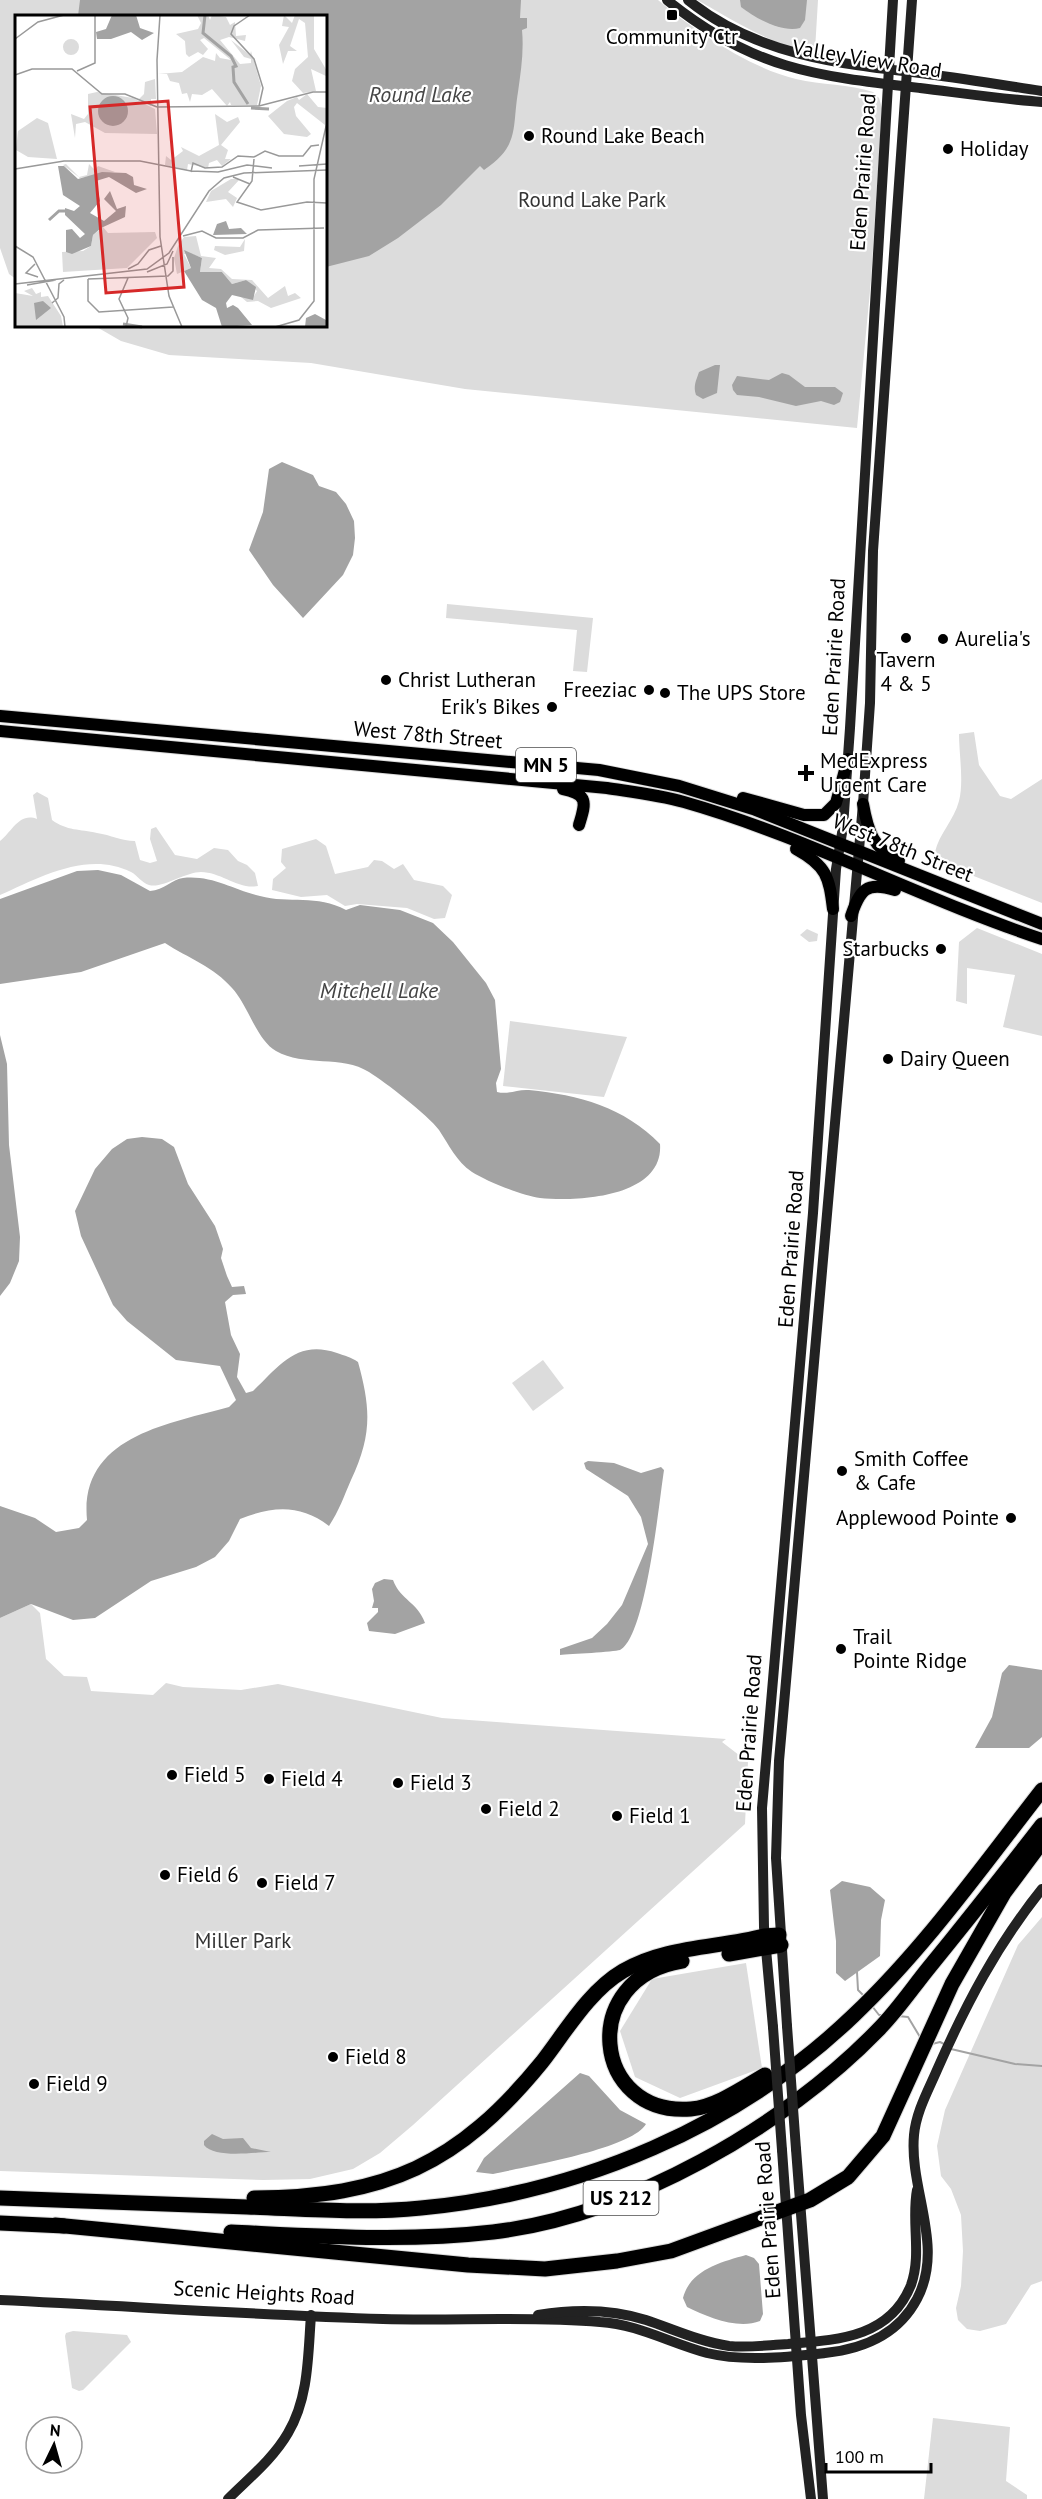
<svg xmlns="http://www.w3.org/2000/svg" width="1042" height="2499" font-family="'PT Sans',sans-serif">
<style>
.green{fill:#dcdcdc}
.water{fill:#a3a3a3}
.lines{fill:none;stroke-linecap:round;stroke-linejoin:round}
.stream{stroke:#a3a3a3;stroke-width:2}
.primary-casing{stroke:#dbdbdb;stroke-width:14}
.highway-casing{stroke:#dbdbdb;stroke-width:17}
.secondary{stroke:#222;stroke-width:10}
.primary{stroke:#000;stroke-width:12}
.highway{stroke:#000;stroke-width:15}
.secondary-bridge{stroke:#222;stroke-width:10}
.poi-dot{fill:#000;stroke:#fff;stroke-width:2}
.labels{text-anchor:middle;stroke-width:4.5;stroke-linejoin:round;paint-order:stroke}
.shield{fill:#fff;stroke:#4c4c4c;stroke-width:1.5}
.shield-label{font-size:20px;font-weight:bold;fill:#000}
.poi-label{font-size:21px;fill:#000;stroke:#fff;text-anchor:start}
.street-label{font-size:21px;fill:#000;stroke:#fff}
.park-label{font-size:21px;fill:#333;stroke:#fff}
.water-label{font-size:22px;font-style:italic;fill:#444;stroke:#fff}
.inset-river{fill:none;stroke:#a3a3a3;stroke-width:3}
.inset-road{fill:none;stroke:#999;stroke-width:1.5}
.view{fill:#d62828;fill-opacity:0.15;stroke:#d62828;stroke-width:3}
.inset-edge{fill:none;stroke:#000;stroke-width:3}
</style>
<rect width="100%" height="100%" fill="#fff"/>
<g class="green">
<path d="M0,0H658C695,31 750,68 796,79C821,85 850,84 873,92L879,98L882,108L871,280L857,428L465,389L311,363L169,355L121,341L95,326H326V16H16V279L9,274L0,248Z"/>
<path d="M697,0H818L815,50C787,55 723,14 697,0Z"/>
<path d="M447,604L593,618L587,672L573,671L577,630L446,618Z"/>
<path d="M974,732L979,765L1000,796L1011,799L1042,779V903L956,869L935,852C939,834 954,820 959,801C964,781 959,755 959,734Z"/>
<path d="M37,792L48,798L52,820C67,831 80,829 97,833C111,835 121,841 135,841L140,860L150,863L157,861L150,839L151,829L156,827L175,855L197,859L214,848L228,850L238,861L247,865L255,873L258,886C239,890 221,872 201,872C185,872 162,889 149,885C142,883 137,875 131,872C88,850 38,878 0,895V841C12,832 19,812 37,819L33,795Z"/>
<path d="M316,839L326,846L335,874L368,867L374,860L382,861L394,869L403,864L414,880L443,886L452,895L445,918L434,919L407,908L357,904L345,906L327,895L301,897L272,890L273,879L286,868L281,862L282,849Z"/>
<path d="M977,928L1042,954V1036L1003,1027L1015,975L967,968V1004L956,1001L959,942Z"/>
<path d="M807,929L818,934L817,941L809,942L800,935Z"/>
<path d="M510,1021L627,1037L604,1097L503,1086Z"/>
<path d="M543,1360L564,1388L533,1411L512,1383Z"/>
<path d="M31,1604L40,1613L46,1659L64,1676L87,1677L91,1691L153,1695L166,1683L183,1687L241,1690L278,1684L442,1718L726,1739L722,1742L748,1762L745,1824L413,2125L380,2153L353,2169L310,2179L263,2180L0,2171V1618Z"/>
<path d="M1042,1917V2281L1031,2285L1006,2324L980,2331L967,2329L958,2320L956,2308L961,2286L963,2251L961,2215L951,2189L941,2176L937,2146L945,2110L1018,1945Z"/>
<path d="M746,1963L762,2068L680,2098L635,2077L620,2031L652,1979Z"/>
<path d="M73,2331L127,2335L131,2342L83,2390L79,2391L72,2388L65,2336L66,2333Z"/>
<path d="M933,2418L1010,2427L1006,2481L1027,2495V2499H924Z"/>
</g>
<g class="water">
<path d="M80,0H521L520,18H527V28L522,30C524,51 521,71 518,92C512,128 520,146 484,170L480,166L441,205L398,238L369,256L326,267V16H78Z"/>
<path d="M740,0H807L805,20L800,28C782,33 755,18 741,7Z"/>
<path d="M715,365H720L717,393L703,399L696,395C693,386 696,381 699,372Z"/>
<path d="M782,373L789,375L805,387H835L843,393L840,402L834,405L821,401L796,406L759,397L737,395L733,390L732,385L737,376L769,380Z"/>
<path d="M282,462L313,475L319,486L336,492L346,504L354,521L355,538L353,555L343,575L303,618L273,585L249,550L263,512L269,469Z"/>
<path d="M98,870L121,875L150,891C164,890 173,879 183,878C213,875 233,890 260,896C289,904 317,894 346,910L360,905L400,910L433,923L453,942L486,983L495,1000L501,1069L496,1083L497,1092C509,1095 517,1089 529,1090C579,1095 624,1107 660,1144C664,1197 579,1202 540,1198C523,1196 486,1181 472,1172C456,1161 449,1145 439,1130C428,1115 385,1082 369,1072C342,1055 304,1067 276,1051C256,1039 248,1005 232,988C214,967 188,958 165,943L81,972L0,984V899L77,871Z"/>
<path d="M0,1035L7,1064L9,1145L20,1237L19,1261L10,1283L0,1296Z"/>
<path d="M142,1137L162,1139L174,1147L188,1184L215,1226L223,1249L221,1258L227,1276L232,1287L244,1286L246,1294L233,1295L225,1302L231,1335L240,1354L237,1377L246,1393L253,1391C279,1366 297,1339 337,1353C345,1356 351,1357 358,1362C371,1409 372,1435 351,1480C344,1496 339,1511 329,1526C300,1504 273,1506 240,1519L229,1541L215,1557L196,1567L151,1581L95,1618L73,1620L31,1604L0,1618V1506L35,1518L56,1532L79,1528L87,1520C79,1436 169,1424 229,1407L236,1400L220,1366L176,1360L127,1321L113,1305L81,1236L75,1211L95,1169L112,1149L127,1139Z"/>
<path d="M588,1461L614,1463L641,1473L661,1467L664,1470C659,1502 646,1637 620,1650C614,1652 570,1654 560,1655V1649L592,1638L607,1624L622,1605L648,1544L641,1517L628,1496L586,1469L584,1463Z"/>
<path d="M384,1579L393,1580C401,1601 417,1601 425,1623L395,1634L369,1631L367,1623L378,1612V1608H372L374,1601L372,1589L375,1583Z"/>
<path d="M1009,1665L1042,1670V1737L1029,1748H975L992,1717L1002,1673Z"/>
<path d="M842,1881L870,1887L885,1900L881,1920L880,1956L845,1981L836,1973V1941L830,1890Z"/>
<path d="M580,2073L589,2076L620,2110L646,2124C632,2149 523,2167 493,2174L476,2172L484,2158Z"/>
<path d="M212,2134L223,2139L243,2138L251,2148L271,2152C255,2152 215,2159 204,2145V2141Z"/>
<path d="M746,2255L754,2258L759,2264L763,2314L760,2321C738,2330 708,2317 687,2307L683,2298C690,2270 721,2262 746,2255Z"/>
</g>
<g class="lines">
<g class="stream">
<path d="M857,1972L858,1990L865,1997"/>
<path d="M872,2006L879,2015H883"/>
<path d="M898,2016L908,2017L920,2037"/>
<path d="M932,2044L940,2042L944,2044"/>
<path d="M951,2049L1015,2064L1042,2066"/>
</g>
<g class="primary-casing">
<g id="primary">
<path d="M0,716L599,770L679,786L753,809L1042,924"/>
<path d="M0,731L607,788C633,792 659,795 684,802C807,837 921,899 1042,939"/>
<path d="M563,789C590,794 585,805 579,825"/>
<path d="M743,798L804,815H824L836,803L848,759"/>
<path d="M863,804C868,832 873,848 899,861"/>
<path d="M796,849C827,866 829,877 833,909"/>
<path d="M851,916C860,890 866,881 895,890"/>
</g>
</g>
<g class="highway-casing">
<g id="highway">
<path d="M729,1954L781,1945"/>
<path d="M682,1961C577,1978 592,2117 691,2109C716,2107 744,2087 765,2075"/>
<path d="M0,2198C82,2201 164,2204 247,2207C305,2209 363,2214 421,2208C580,2193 737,2127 853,2016C924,1949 982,1867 1042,1790"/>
<path d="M254,2198C386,2197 458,2165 542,2062C566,2031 589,1991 623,1971C665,1946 718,1948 764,1936L779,1935"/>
<path d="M0,2223L64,2226"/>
<path d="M55,2225L468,2265L545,2269L617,2261L671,2251L810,2200L848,2177L883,2136L952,1984L1004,1893L1042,1842"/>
<path d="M231,2232C319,2236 406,2242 493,2232C629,2216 784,2127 878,2030C896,2012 911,1990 927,1970C966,1922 1004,1874 1042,1825"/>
</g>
</g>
<g class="secondary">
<path d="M667,0C752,69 815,76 920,88C961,93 1001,99 1042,102"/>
<path d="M688,0C755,54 837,64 920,73C961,78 1001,85 1042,91"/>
<path d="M787,2026L776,1858L779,1761L863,804L870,703L873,551L912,0"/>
<path d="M773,2027L764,1927L762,1808L813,1213L836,869L843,827L850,728L893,0"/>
<path d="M796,2149L823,2499"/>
<path d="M782,2150L801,2415L811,2499"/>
<path d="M0,2300C128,2306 256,2315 383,2319C456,2321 528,2316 600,2322C637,2324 670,2343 707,2353C744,2362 787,2357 825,2353C863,2349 898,2335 917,2299C945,2246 909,2190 914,2135C916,2112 928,2091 937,2070C966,2004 997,1945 1042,1889"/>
<path d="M538,2315C574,2309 611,2309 646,2320C673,2329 701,2342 729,2346C749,2348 768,2345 788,2344C837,2340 890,2338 911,2285C922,2254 911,2222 917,2190"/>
<path d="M228,2499C248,2479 273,2459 288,2433C309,2398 308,2354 311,2315"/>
</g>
<use href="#primary" class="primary"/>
<use href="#highway" class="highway"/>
<g class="secondary-bridge">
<path d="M787,2026L796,2149"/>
<path d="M773,2027L782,2150"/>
</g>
</g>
<g class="poi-dot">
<rect x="666" y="9" width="12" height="12" rx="3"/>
<circle cx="529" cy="136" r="6"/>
<circle cx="948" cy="149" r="6"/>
<circle cx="906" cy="638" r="6"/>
<circle cx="943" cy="639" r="6"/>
<circle cx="386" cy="680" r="6"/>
<circle cx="649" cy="690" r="6"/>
<circle cx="665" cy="693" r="6"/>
<circle cx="552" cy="707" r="6"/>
<path d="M803 764h6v6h6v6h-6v6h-6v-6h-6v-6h6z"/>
<circle cx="941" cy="949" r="6"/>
<circle cx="888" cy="1059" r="6"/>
<circle cx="842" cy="1471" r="6"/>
<circle cx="1011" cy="1518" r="6"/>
<circle cx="841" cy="1649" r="6"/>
<circle cx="172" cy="1775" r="6"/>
<circle cx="269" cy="1779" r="6"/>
<circle cx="398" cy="1783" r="6"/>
<circle cx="486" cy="1809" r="6"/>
<circle cx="617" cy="1816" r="6"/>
<circle cx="165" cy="1875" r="6"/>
<circle cx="262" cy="1883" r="6"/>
<circle cx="333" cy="2057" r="6"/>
<circle cx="34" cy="2084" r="6"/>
</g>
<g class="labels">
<g class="shield">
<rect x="516" y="748" width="60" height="34" rx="4.5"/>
<rect x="583.5" y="2181" width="75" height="34" rx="4.5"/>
</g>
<g class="shield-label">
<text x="546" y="772">MN 5</text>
<text x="621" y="2205">US 212</text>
</g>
<g class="poi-label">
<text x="672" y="44" text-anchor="middle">Community Ctr</text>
<text x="541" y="143">Round Lake Beach</text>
<text x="960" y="156">Holiday</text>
<text x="955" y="646">Aurelia's</text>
<text x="906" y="667" text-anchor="middle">Tavern<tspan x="906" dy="24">4 &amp; 5</tspan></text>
<text x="398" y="687">Christ Lutheran</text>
<text x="637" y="697" text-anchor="end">Freeziac</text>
<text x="677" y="700">The UPS Store</text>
<text x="540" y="714" text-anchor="end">Erik's Bikes</text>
<text x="820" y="768">MedExpress<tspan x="820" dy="24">Urgent Care</tspan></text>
<text x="929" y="956" text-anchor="end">Starbucks</text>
<text x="900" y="1066">Dairy Queen</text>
<text x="854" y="1466">Smith Coffee<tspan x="854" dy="24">&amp; Cafe</tspan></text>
<text x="999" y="1525" text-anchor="end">Applewood Pointe</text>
<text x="853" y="1644">Trail<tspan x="853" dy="24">Pointe Ridge</tspan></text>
<text x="184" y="1782">Field 5</text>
<text x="281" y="1786">Field 4</text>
<text x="410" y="1790">Field 3</text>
<text x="498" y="1816">Field 2</text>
<text x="629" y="1823">Field 1</text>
<text x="177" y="1882">Field 6</text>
<text x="274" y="1890">Field 7</text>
<text x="345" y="2064">Field 8</text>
<text x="46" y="2091">Field 9</text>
</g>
<g class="street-label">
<text transform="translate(867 59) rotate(9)" y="7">Valley View Road</text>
<text transform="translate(863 172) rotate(-86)" y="7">Eden Prairie Road</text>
<text transform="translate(834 657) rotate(-87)" y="7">Eden Prairie Road</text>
<text transform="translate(428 735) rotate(5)" y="7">West 78th Street</text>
<text transform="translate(903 848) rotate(22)" y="7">West 78th Street</text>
<text transform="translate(791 1249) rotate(-86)" y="7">Eden Prairie Road</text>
<text transform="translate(749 1733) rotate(-86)" y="7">Eden Prairie Road</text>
<text transform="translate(768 2220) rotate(-94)" y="7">Eden Prairie Road</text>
<text transform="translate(264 2293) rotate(3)" y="7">Scenic Heights Road</text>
</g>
<g class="park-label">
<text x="592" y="207">Round Lake Park</text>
<text x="243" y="1948">Miller Park</text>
</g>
<g class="water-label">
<text x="420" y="102">Round Lake</text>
<text x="379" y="998">Mitchell Lake</text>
</g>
</g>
<g transform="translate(15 15)">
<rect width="312" height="312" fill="#fff"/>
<path d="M182,0H193L195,5L197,0L211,2L215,10L220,7L221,21L231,20L230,26L214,22L205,25L225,49L236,48V44L229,42L216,25L235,40L236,36L246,71L242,90H216L215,87L212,91L197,74L187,80L177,79L175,87L172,78L167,79L164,68L155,66L152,59H143L167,57L188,42L200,46L201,38L205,43L216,45L189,23L185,25L193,34L188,40L183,37L174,42L171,39L170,26L161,19L183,14L186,8ZM269,0L277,8L280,0H299V34L312,56L311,61L296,54L301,76L288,78L277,66L280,54L293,42L290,8L284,4L275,31L282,36H273L268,49L264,30L274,12L267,11ZM48 32a8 8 0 1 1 16 0a8 8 0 1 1-16 0ZM140,64L141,84H136V91L123,85L129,79L130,67ZM82,77L118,83L140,94L142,119L90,118L70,107L61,109L60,123L56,99L69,104L73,99V79ZM292,79L303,92L312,93V106L310,110L282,88L279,92L281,101L296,119L292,122L269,119L253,101L272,86L282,82L284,85ZM200,99L212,107L223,102L225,107L206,130L213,135L210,144H216L207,151L202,145L194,148L193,153L173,149L172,155L150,150L151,141L156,145L168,136L166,132L184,141L204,130ZM22,103L33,108L42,144L13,142L1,135L3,116ZM51,149L64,162L72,160L74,149L80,155L83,151L100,157L65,163L48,150ZM216,164H225L213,177L222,183L218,192L211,184L191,187L196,176ZM88,212L93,218L140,217L142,223L112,253L48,257L47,237L68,236L76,231L78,220ZM181,221L186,241L201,243L194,253L206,254L217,264L237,265L253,283L270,271L273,281L280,278L286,283L256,293L243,286L232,287L226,282L239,281L242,276L231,265L217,269L207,257H185L187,243L177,239H169L176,253L162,259L159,243L163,231L169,222ZM230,224L229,236L210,240L199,235L200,231L225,232ZM17,273L21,279L26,277V282L33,281L46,301L48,312H0V278L18,281L9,276Z" fill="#dcdcdc"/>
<path d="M97,0H121L125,13L139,18L127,25L116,17L96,24H82L81,17L91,14ZM83 96a15 15 0 1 1 30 0a15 15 0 1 1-30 0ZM43,151H49L63,164L87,157L111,158L118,162L119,170L132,174L121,178L94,162L81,166L85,186L75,198L89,206L101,196L89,184L95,176L102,194L111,191L110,202L86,213L78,220L76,231L57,239L51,237V215L57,214L65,223L70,219L50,200V193L59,196L65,191L48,180ZM211,206L214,214L226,213L232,219L198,220L202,209ZM169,235L187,243L185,257H207L217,269L231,265L241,272L238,285L217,280L211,288L212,293L218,290L223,293L237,310L207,312L201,293L187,285L169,256L176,253ZM28,286L36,293L21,305L19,288ZM300,299L311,305L312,312H290L291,303Z" fill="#a3a3a3"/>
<path class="inset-river" d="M190,0L188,18L216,41L221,51L218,52L219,67L233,89M236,93L254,94M34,205L44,196H51M108,309L127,312"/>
<path class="inset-road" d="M145,0L142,45L145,222L154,281L167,312M235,0L219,11L216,19L239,44L248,73L244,91M0,24L23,7L49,0M62,56L80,48V0M0,60L17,54H57L87,79H110L142,92M142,92L244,91L298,77H312M239,142L250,136L264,141H288L296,131L304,130M239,144L237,166L222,187L246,195L292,187L312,188M284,151L312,149M0,154L49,146H125L176,156M176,156L203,157L232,150L257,153M176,157L178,148L190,153L207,152L223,141L239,142M218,162L235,169M168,221L187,216L201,223H228L243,215L309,213M0,231L18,242L49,302L50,312M20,249L11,258L23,262M113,254L123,249L134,235L146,231M132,257L152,249L158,236M73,264L153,261L158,256V242M73,264V286L84,297L158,292M0,269L132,254L154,238L194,176L209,163L229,158L312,155M12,270L41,265M37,288L43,283L44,269L49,265M111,312L113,303L104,284L113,263M260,312L284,305L299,286V164L312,107"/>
<path class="view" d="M153,86L169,272L91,278L75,92Z"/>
<rect width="312" height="312" class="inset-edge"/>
</g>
<g transform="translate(54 2445) rotate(5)"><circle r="28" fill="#ffffff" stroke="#999999" stroke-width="1.5"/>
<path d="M0-4.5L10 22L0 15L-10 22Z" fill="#000000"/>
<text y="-9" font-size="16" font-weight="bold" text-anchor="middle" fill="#000000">N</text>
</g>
<path d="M826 2463v9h105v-9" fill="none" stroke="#000000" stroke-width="3"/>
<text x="835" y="2463" font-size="18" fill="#000000" stroke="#ffffff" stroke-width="4.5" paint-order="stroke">100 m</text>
</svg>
